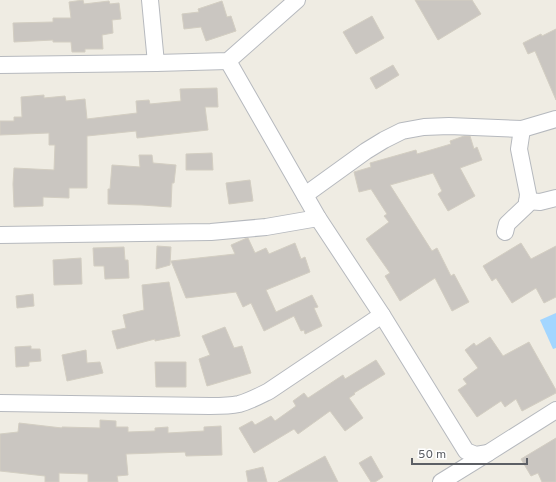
<svg xmlns="http://www.w3.org/2000/svg" width="556" height="482" font-family="Overpass,sans-serif">
<style>
.water{fill:#a3d6ff}
.building{fill:#cac6c1;stroke:#d3cec2}
.lines{fill:none;stroke-linecap:round;stroke-linejoin:round}
.street-casing{stroke:#b6b9be;stroke-width:18}
.street{stroke:#fff;stroke-width:16}
</style>
<rect width="100%" height="100%" fill="#efece3"/>
<path class="water" d="M556,313V348L553,349L540,320Z"/>
<g class="building">
<path d="M83,0L84,4L109,1L110,4L119,3L121,19L112,20L113,33L102,35L103,49H85V52H72L71,42H53V40L14,42L13,23L53,22V18H71L69,2Z"/>
<path d="M415,0H472L481,14L438,40Z"/>
<path d="M222,1L227,17L231,16L236,31L206,41L201,27L184,29L182,14L199,12L198,9Z"/>
<path d="M372,16L384,38L356,54L343,32Z"/>
<path d="M556,29V100L535,51L528,54L523,43L541,34L542,36Z"/>
<path d="M393,65L399,75L376,89L370,78Z"/>
<path d="M217,88L218,107H205L208,130L137,138L136,131L87,136V188H69V198L43,197V206L14,207L13,184L14,168L54,170L55,145H49V133L0,135V121H14V117H22L21,97L44,95V98L65,96L66,101L85,99L87,119L137,113L136,101L149,100L150,104L181,101L180,89Z"/>
<path d="M464,136H470L474,149L477,147L482,160L460,168L475,196L448,211L438,194L442,191L433,173L390,185L432,251L437,248L451,276L454,274L469,302L452,311L435,278L400,301L385,276L390,273L366,239L389,222L384,216L387,214L371,189L359,192L354,172L371,167L370,163L416,150L417,154L451,144L450,141Z"/>
<path d="M212,153L213,170H186V154Z"/>
<path d="M139,155H152L153,163L176,165L174,183H172L171,207L142,205L108,204V189H110L112,165L140,167Z"/>
<path d="M250,180L253,201L229,204L226,183Z"/>
<path d="M247,238H248L255,253L266,248L269,254L295,243L301,259L305,257L310,272L266,290L276,312L312,295L318,307L314,308L322,326L305,334L304,330L301,331L294,316L264,331L251,303L243,307L236,292L186,298L171,261L235,254L231,245Z"/>
<path d="M521,243L531,259L556,246V297L544,303L536,288L512,303L496,278L492,281L483,266Z"/>
<path d="M157,246L171,247L170,265L156,269Z"/>
<path d="M124,247L125,260H128L129,278L105,279L104,266H94L93,248Z"/>
<path d="M81,258L82,284L54,285L53,260Z"/>
<path d="M169,282L180,336L155,341V339L117,349L112,331L126,328L123,315L144,310L142,285Z"/>
<path d="M33,294L34,306L17,308L16,296Z"/>
<path d="M225,327L234,348L242,346L251,373L207,386L199,359L210,355L202,336Z"/>
<path d="M490,337L503,356L529,342L556,390V393L522,411L516,399L505,407L501,401L477,417L458,390L467,384L463,379L478,368L465,350L474,343L476,346Z"/>
<path d="M31,346V349H40L41,361L29,362V366L16,367L15,347Z"/>
<path d="M86,350L87,363L100,362L103,373L67,381L62,355Z"/>
<path d="M376,360L385,374L354,393L355,394L349,398L363,418L345,431L330,411L298,434L294,429L254,453L239,428L252,421L255,425L271,416L275,421L296,406L293,401L304,393L308,398L343,375L345,379Z"/>
<path d="M155,362H186V387H156Z"/>
<path d="M100,420L116,421V427H128V432L155,431V428L168,427V433L204,431V427L221,426L222,455L186,456L185,452L126,454L128,475L117,476L118,482H88V474L59,473V482H45V476L0,471V434L18,432L19,423L62,428V427L100,428Z"/>
<path d="M556,438V482H542L538,473L531,476L521,459Z"/>
<path d="M325,456L338,482H278Z"/>
<path d="M371,456L383,477L375,482H371L359,463Z"/>
<path d="M263,467L267,482H248L246,471Z"/>
</g>
<g class="lines">
<g class="street-casing">
<g id="street">
<path d="M150,0L156,63"/>
<path d="M228,61L318,218L382,315L466,451L476,455L488,453L556,410"/>
<path d="M0,65L156,63L228,61L297,0"/>
<path d="M305,195L366,151L384,140L402,131L424,127L449,126L522,129L556,119"/>
<path d="M527,201L540,202L556,198"/>
<path d="M505,232L507,224L527,205L528,194L519,149L522,129"/>
<path d="M0,235L211,232L266,227L318,218"/>
<path d="M0,403L210,406C220,406 230,406 239,404C250,401 259,396 269,391L382,315"/>
<path d="M441,482L488,453"/>
</g>
</g>
<use href="#street" class="street"/>
</g>
<path d="M412 458v6h115v-6" fill="none" stroke="#5c5f65" stroke-width="2"/>
<text x="418" y="458" font-size="12" fill="#5c5f65" stroke="#ffffff" stroke-width="3" paint-order="stroke">50 m</text>
</svg>
